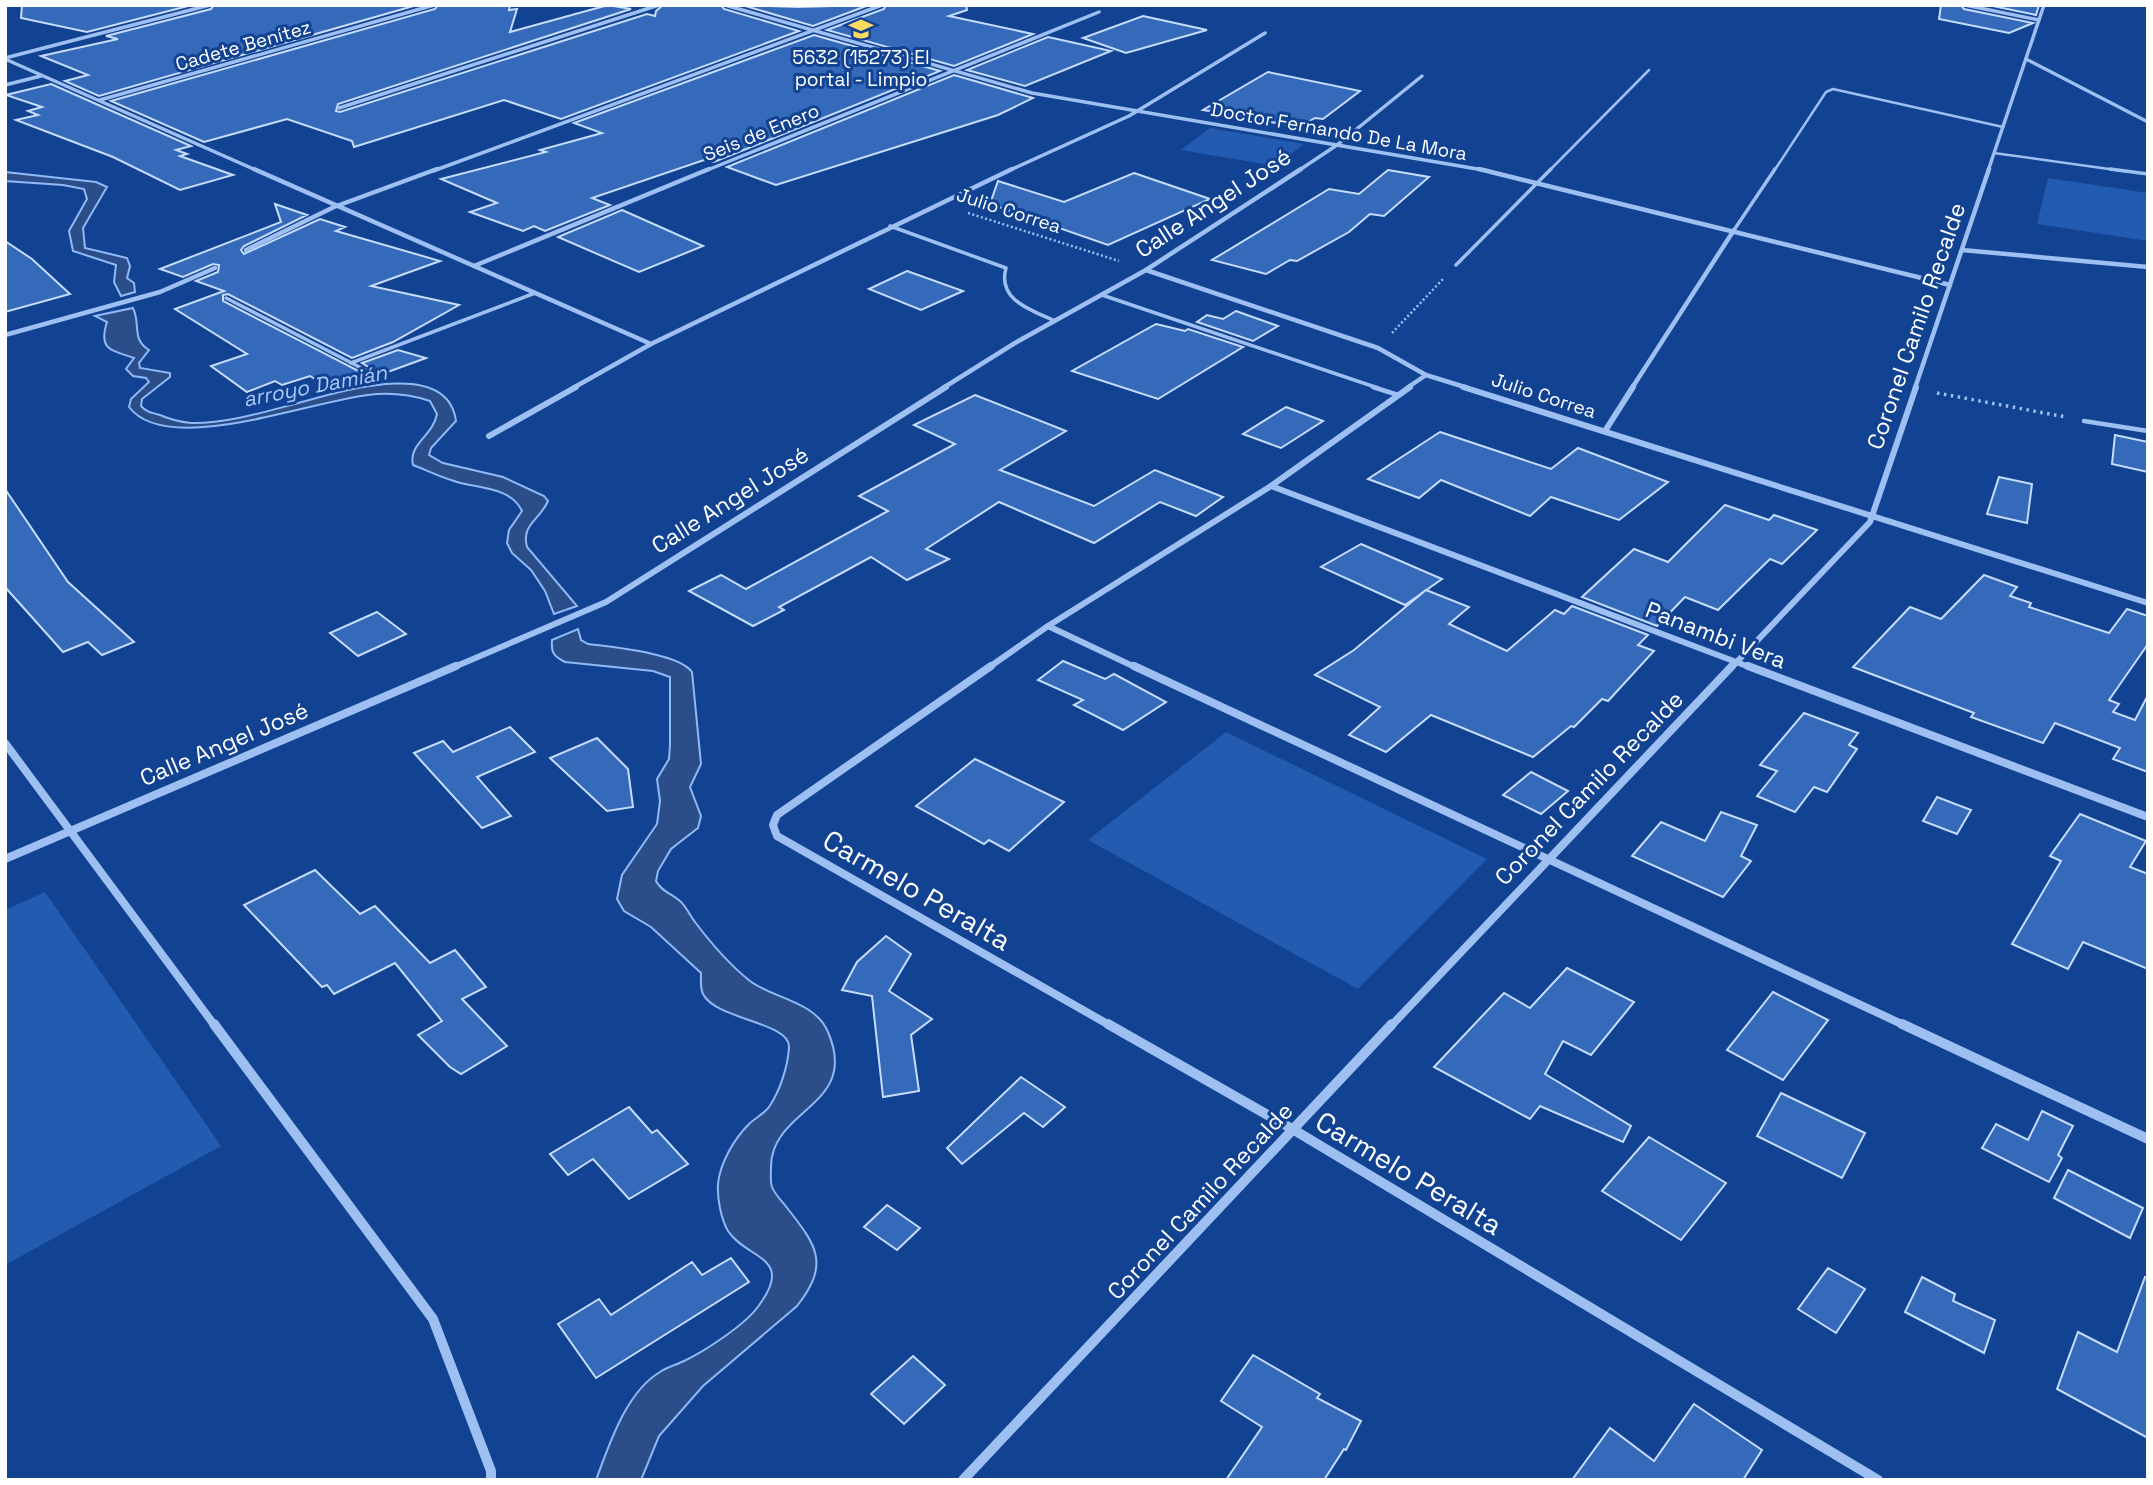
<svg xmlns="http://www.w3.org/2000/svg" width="2153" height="1485" font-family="'Space Grotesk',sans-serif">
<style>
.green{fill:#235bb1}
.water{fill:#2b4e8a;stroke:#90b9f6;stroke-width:2}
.building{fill:#3569b9;stroke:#c6dcfd;stroke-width:2}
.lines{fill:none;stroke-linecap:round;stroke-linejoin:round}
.path-far1{stroke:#9ebff2;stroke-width:2.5;stroke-dasharray:2 2.5;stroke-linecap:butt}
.path{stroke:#9ebff2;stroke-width:3.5;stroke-dasharray:2.5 4.5;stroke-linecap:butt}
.lane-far2{stroke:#9ebff2;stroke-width:2.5}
.lane-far1{stroke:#9ebff2;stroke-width:3.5}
.lane{stroke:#9ebff2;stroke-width:4.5}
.street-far4{stroke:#9ebff2;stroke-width:3.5}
.street-far3{stroke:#9ebff2;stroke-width:4.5}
.street-far2{stroke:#9ebff2;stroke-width:6}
.street-far1{stroke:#9ebff2;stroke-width:8}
.street{stroke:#9ebff2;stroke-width:10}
.labels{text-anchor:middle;stroke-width:6;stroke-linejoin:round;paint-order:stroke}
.far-street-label{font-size:19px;fill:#fff;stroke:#124292}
.far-poi-label{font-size:19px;fill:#fff;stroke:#124292}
.far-water-label{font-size:21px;font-style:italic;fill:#aacaf9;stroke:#124292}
.street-label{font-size:23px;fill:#fff;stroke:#124292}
.near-street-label{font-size:28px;fill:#fff;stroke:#124292}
</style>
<rect width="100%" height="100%" fill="#124292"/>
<g class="green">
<path d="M1210,128L1304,144L1276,166L1181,150Z"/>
<path d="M2048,178L2148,193V241L2037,224Z"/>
<path d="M1226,732L1487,859L1358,989L1088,840Z"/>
<path d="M45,892L221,1146L5,1265V910Z"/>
</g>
<g class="water">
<path d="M5,172L96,182L107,187L83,228L85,248L127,258L130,266L127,278L134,283L135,292L121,296L114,282L116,265L73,251L69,231L87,199L84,189L63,185L5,181Z"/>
<path d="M133,308C141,324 131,339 149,350L139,363L140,368L170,373V377L142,399L141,406C146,412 152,413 160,415C169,419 181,422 191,423C222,424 261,413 291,405C330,395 447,354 456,421L431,448L429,455L443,463L503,477L544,496L548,501C540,520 521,524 527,547L577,606L554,614L545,591L531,570L512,553L507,543L509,530L522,511C510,486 477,489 454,481C440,477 426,470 413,465C408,444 433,436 437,414L430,401C412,395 396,393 377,394C320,397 168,459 129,407L131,399L149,382L146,378L133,376L126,369L134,358C111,350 98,350 107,322L95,316Z"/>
<path d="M578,629L581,640L588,644C611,647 679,653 692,672L701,764L690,787L701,816L698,828L671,849L658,871L656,881C662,892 671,893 680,901C686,906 690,916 695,922C710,942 730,965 750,981C774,999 815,1001 828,1032C860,1106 772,1108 771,1166C771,1173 770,1182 772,1187C775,1195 783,1202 788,1209C817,1246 830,1264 797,1306L703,1386L659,1436L641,1480H596C609,1445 626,1392 660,1372C667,1367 676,1365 684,1361C705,1351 743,1326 757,1308C797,1256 747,1260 728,1231C721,1219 717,1198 718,1184C720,1163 734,1139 749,1124C755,1118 764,1114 769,1107C780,1091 788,1066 789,1047C790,1022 716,1020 703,994C700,988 701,979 701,973L651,927L624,911L617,899L622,875L657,824L660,801L657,779L669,759L670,744V677L653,671L565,662C553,656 551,652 552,640Z"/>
</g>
<g class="building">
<path d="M22,5H192L87,32L21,18Z"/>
<path d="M214,5H417L99,96L65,81L88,75L41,56L118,39L106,36L211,9Z"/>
<path d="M438,5H510L509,10L517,9L510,32L608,5L631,9L338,104L336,111L340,112L647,14L655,16L656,11L663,5H721L724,9L799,31L561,119L504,100L354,147L352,141L287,119L204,142L111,101L435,9Z"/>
<path d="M742,5L798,7L869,5L813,26Z"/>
<path d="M886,5H966L967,10L949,16L1033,34L954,66L827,30L884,9Z"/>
<path d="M1941,5H1961L1964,9L2033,23L2009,33L1939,19Z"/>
<path d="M1988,5H2039L2036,15Z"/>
<path d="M1143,16L1207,30L1126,53L1083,38Z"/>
<path d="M814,35L940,71L714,162L704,160L592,198L610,205L545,231L534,226L523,231L470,212L497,203L441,179L546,152L540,150L602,133L574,123Z"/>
<path d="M1048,37L1111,51L1025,86L967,70Z"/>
<path d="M1268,72L1360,91L1323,119L1315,118L1299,127L1203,110Z"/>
<path d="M954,75L1033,98L998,115L776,185L727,167Z"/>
<path d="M51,84L191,146L176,150L187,154L180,156L233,175L180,190L113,157L16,120L38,115L28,111L42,107L6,95Z"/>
<path d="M1388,170L1429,177L1384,216L1370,214L1349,232L1297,261L1290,260L1266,274L1212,260L1329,189L1359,194Z"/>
<path d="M1134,173L1210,199L1108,245L990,204L998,181L1064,202Z"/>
<path d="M275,204L307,215L244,246L241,250L244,254L320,219L345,227L336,231L440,261L371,286L459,305L393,342L352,358L228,294L223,295V301L368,376L372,375L373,370L362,363L398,350L426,358L344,388L339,385L330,388L310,376L282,385L275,381L247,392L211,366L247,354L175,309L224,291L196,281L218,272L219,265L213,264L183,277L160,269L281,222Z"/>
<path d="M622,210L703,246L639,272L558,237Z"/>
<path d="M5,241L32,259L70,294L5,312Z"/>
<path d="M907,271L963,291L921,310L869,289Z"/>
<path d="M1236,311L1247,315L1278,326L1253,341L1197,322L1207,315L1223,319Z"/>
<path d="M1156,324L1185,331L1188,329L1243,347L1158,399L1072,371Z"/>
<path d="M975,395L1066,431L1000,470L1094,506L1155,470L1223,497L1196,516L1160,502L1094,543L999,502L926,549L949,559L907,580L871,557L779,607L784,610L753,626L689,591L721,575L746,589L888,511L859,496L955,444L914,425Z"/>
<path d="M1286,407L1323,421L1281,448L1243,434Z"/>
<path d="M1440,432L1551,469L1578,448L1668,482L1619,520L1551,497L1530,516L1441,480L1419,498L1368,479Z"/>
<path d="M2115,435L2148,442V472L2112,464Z"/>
<path d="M1999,477L2032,484L2027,523L1987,514Z"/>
<path d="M5,489L68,582L134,642L102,655L88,642L63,652L5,587Z"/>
<path d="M1725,505L1769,520L1774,515L1817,530L1782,564L1770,559L1718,610L1685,597L1657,626L1582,597L1634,549L1668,562Z"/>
<path d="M1361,544L1442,579L1405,605L1321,567Z"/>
<path d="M1984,575L2017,587L2010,596L2031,603L2029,607L2109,633L2127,609L2148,616V644L2109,700L2119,704L2113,712L2135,720L2148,695V772L2113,759L2120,748L2055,723L2043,743L1971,717L1974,713L1853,667L1910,607L1941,619Z"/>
<path d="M1426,590L1469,607L1449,624L1507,651L1555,610L1564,614L1572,606L1648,635L1638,645L1654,651L1608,701L1602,699L1574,727L1571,726L1533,757L1431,715L1386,752L1349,735L1380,707L1315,675L1354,650Z"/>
<path d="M377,612L406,634L358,656L330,633Z"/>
<path d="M1063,661L1105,679L1114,674L1166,702L1123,730L1074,705L1083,700L1038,680Z"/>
<path d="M1804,713L1858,733L1849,745L1857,749L1827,792L1814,787L1795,812L1757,796L1777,771L1760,765Z"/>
<path d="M510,727L535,752L477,777L511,816L482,828L414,753L443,741L453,752Z"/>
<path d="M597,738L628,769L633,807L607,811L550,758Z"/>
<path d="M975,759L1064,802L1009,851L989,840L984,844L916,806Z"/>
<path d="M1531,772L1568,791L1541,814L1503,795Z"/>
<path d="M1937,797L1971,810L1957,834L1923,821Z"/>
<path d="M1721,812L1757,825L1741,856L1751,861L1723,897L1632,856L1661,822L1705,841Z"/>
<path d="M2080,814L2146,841L2130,867L2148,874V969L2083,942L2068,969L2012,944L2061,861L2050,856Z"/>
<path d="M315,870L360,914L375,906L430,963L455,950L486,987L462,999L507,1046L461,1074L450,1067L418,1035L442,1021L395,963L334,994L327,985L322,987L244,905Z"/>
<path d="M886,936L911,954L889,991L932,1019L911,1035L919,1091L883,1097L872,996L842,990L857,962Z"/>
<path d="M1567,968L1634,1002L1591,1055L1563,1041L1545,1074L1631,1126L1623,1142L1540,1106L1530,1119L1434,1067L1504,993L1530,1008Z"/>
<path d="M1773,992L1828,1020L1783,1080L1727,1050Z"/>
<path d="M1021,1077L1065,1107L1043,1127L1024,1113L962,1164L947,1148Z"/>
<path d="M1781,1093L1865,1133L1842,1178L1757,1136Z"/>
<path d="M629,1107L652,1133L657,1130L688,1164L629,1199L593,1159L568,1175L550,1154Z"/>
<path d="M2042,1111L2073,1126L2058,1155L2062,1158L2049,1182L1982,1148L1996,1124L2028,1140Z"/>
<path d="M1649,1137L1726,1183L1681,1240L1602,1191Z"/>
<path d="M2068,1170L2143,1208L2130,1238L2054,1198Z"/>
<path d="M887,1205L920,1228L897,1250L864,1227Z"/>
<path d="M731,1258L749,1282L596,1378L558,1324L599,1299L611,1315L692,1262L702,1275Z"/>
<path d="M1828,1268L1865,1289L1836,1333L1798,1309Z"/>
<path d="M1922,1277L1955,1294L1953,1301L1995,1320L1984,1353L1905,1312Z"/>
<path d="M2145,1277L2148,1278V1438L2057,1389L2078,1332L2117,1352Z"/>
<path d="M1253,1355L1320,1394L1317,1398L1361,1421L1346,1450L1344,1449L1324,1480H1226L1262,1427L1221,1401Z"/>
<path d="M913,1356L945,1385L904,1424L871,1394Z"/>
<path d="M1694,1404L1762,1450L1743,1480H1572L1610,1428L1654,1461Z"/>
</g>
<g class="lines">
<g class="path-far1">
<path d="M968,213L1119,261"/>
<path d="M1392,333L1443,279"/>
</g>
<path class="path" d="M1937,393L2066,417"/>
<g class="lane-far2">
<path d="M1994,153L2123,171"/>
<path d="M1549,171L1649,70"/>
<path d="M1774,171L1826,92L1833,89L2003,127"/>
</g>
<g class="lane-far1">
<path d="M2110,169L2148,174"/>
<path d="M890,226L1006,268C997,300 1031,310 1055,321"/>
<path d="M1734,230L1775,169"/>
<path d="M1456,265L1551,169"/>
<path d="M1102,295L1378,388"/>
<path d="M226,298L369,372"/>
<path d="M351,363L535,293"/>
</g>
<g class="lane">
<path d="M1373,387L1398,395"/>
<path d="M2084,421L2148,431"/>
</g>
<g class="street-far4">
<path d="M725,5L1032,93L1489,171"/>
<path d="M1965,5L2039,20"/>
<path d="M5,58L210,5"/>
<path d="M5,59L258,171"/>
<path d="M2026,59L2148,122"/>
<path d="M5,85L41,76"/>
<path d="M100,100L434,5"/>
<path d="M339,108L659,5"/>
<path d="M433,171L882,5"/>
<path d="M705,171L1099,12"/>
<path d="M1008,171L1129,116L1265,33"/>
<path d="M1298,171L1337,145L1422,76"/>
<path d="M1988,171L2044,5"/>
</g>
<g class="street-far3">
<path d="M254,169L651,344"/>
<path d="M1479,169L1950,285"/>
<path d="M246,250L334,207L437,169"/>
<path d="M1962,250L2148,267"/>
<path d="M474,266L709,169"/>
<path d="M1146,270L1378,348L1426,375L1468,388"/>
<path d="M5,335L160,292L215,268"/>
<path d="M573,388L651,344L1012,169"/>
<path d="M943,388L1015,343L1146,270L1301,169"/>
<path d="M1407,388L1426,375"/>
<path d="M1632,388L1734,230"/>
<path d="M1915,388L1989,169"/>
</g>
<g class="street-far2">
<path d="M1463,387L2148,603"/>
<path d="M1605,431L1633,387"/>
<path d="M489,436L576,387"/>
<path d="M1271,486L1752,668"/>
<path d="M1048,626L1137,668"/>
<path d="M452,668L606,602L946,387"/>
<path d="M988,668L1048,626L1271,486L1410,387"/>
<path d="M1731,668L1870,522L1916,387"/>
</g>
<g class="street-far1">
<path d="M991,666L777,815L773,825L777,836L1111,1026"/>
<path d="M1134,666L1906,1026"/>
<path d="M1748,666L2148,817"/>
<path d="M5,743L215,1026"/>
<path d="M5,859L456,666"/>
<path d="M1391,1026L1732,666"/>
</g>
<g class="street">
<path d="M214,1024L433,1319L491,1471V1480"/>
<path d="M1108,1024L1294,1130L1878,1480"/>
<path d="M1902,1024L2148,1139"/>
<path d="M963,1480L1392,1024"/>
</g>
</g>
<defs>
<g id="school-bare" transform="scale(1.89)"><path d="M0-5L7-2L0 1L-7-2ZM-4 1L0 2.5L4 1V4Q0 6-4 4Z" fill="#ffda60" stroke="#124292" stroke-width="2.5" paint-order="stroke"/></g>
</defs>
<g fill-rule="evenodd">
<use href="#school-bare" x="861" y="29"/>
</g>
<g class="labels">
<g class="far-street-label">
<text transform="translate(243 45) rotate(-16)" y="7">Cadete Benítez</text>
<text transform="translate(1339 131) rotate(10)" y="7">Doctor Fernando De La Mora</text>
<text transform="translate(761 132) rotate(-22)" y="7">Seis de Enero</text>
<text transform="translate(1009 210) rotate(18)" y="7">Julio Correa</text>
<text transform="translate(1544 395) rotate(18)" y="7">Julio Correa</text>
</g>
<g class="far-poi-label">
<text x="861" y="64">5632 (15273) El<tspan x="861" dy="22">portal - Limpio</tspan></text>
</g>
<g class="far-water-label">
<text transform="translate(315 386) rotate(-11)" y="7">arroyo Damián</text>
</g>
<g class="street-label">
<text transform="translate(1213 203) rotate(-33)" y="8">Calle Angel José</text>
<text transform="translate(1916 326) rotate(-71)" y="8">Coronel Camilo Recalde</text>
<text transform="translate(730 500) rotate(-32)" y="8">Calle Angel José</text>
<text transform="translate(1716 635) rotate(21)" y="8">Panambi Vera</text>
<text transform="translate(224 744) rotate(-23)" y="8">Calle Angel José</text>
<text transform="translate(1589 788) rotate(-46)" y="8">Coronel Camilo Recalde</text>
<text transform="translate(1200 1201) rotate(-47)" y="8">Coronel Camilo Recalde</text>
</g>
<g class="near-street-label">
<text transform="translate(917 890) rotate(30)" y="10">Carmelo Peralta</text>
<text transform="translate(1409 1173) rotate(31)" y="10">Carmelo Peralta</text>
</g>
</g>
<rect width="2153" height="1485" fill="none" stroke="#ffffff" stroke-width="14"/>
</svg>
